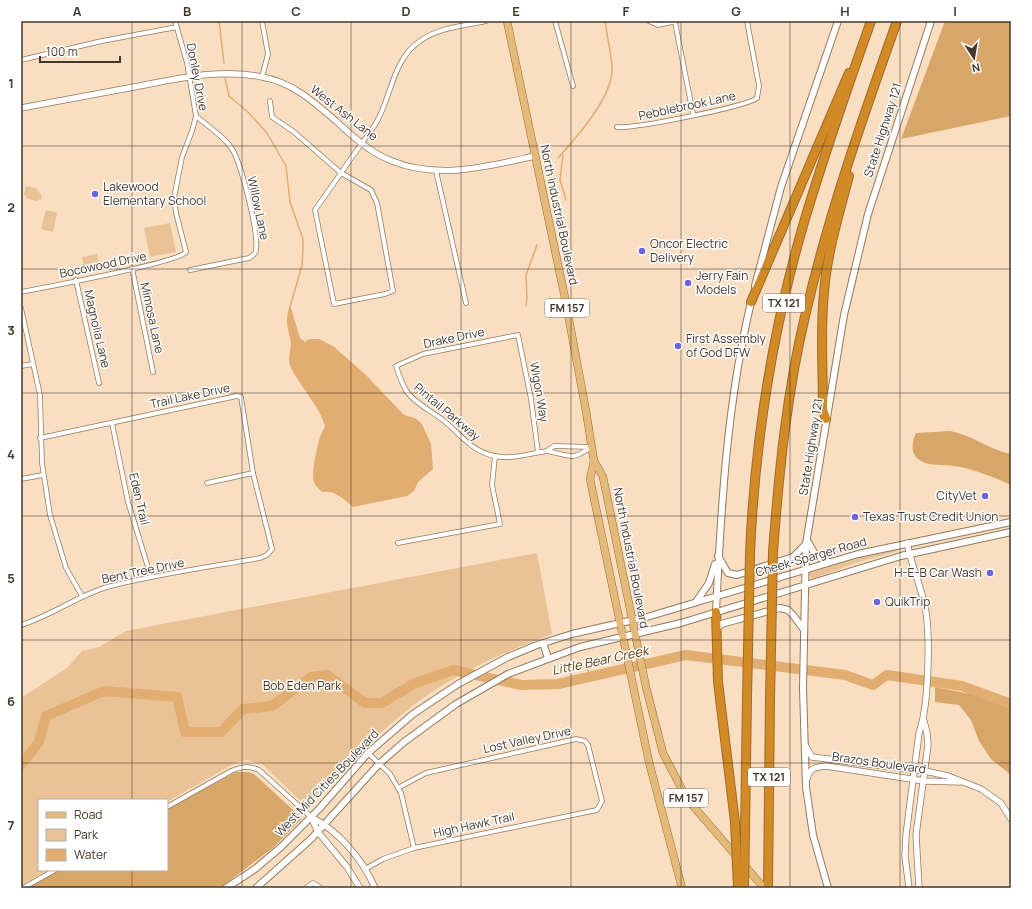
<svg xmlns="http://www.w3.org/2000/svg" width="1032" height="909" font-family="Manrope,sans-serif">
<style>
.green{fill:#e9c296}
.forest{fill:#d9a66a}
.water{fill:#e1ad71}
.lines{fill:none;stroke-linecap:round;stroke-linejoin:round}
.stream{stroke:#e1ad71;stroke-width:1.5}
.river{stroke:#e1ad71;stroke-width:10}
.minor-casing{stroke:#927a5e;stroke-width:5.5}
.tertiary-casing{stroke:#927a5e;stroke-width:7}
.secondary-casing{stroke:#927a5e;stroke-width:8}
.primary-casing{stroke:#9f6d27;stroke-width:8}
.motorway-casing{stroke:#9f6d27;stroke-width:10}
.minor{stroke:#fff;stroke-width:4}
.tertiary{stroke:#fff;stroke-width:5.5}
.secondary{stroke:#fff;stroke-width:6}
.primary{stroke:#e3b97c;stroke-width:7}
.motorway{stroke:#d18a25;stroke-width:8}
.motorway-bridge-casing{stroke:#9f6d27;stroke-width:10;stroke-linecap:butt}
.motorway-bridge{stroke:#d18a25;stroke-width:8}
.grid{fill:none;stroke:#43382c;stroke-width:1;stroke-opacity:0.55}
.poi-dot{fill:#6c64de;stroke:#fff;stroke-width:1.5}
.labels{text-anchor:middle;stroke-width:3;stroke-linejoin:round;paint-order:stroke}
.shield{fill:#fff;stroke:#7b746b;stroke-width:1}
.shield-label{font-size:11px;font-weight:bold;fill:#43382c}
.street-label{font-size:12px;fill:#43382c;stroke:#fff}
.poi-label{font-size:12px;fill:#43382c;stroke:#fff;text-anchor:start}
.park-label{font-size:12px;fill:#483217;stroke:#fff}
.water-label{font-size:13px;font-style:italic;fill:#5f3d0e;stroke:#fff}
.neatline{fill:none;stroke:#43382c;stroke-width:1.5}
.grid-label{font-size:13px;text-anchor:middle;font-weight:bold;fill:#43382c}
</style>
<rect width="100%" height="100%" fill="#fadec1"/>
<g class="green">
<path d="M26,186L36,188L42,196L41,199L36,201L28,199L24,194Z"/>
<path d="M46,210L57,213L53,232L41,229Z"/>
<path d="M170,223L176,252L150,257L144,228Z"/>
<path d="M97,254L100,269L85,272L82,257Z"/>
<path d="M897,549L898,551L855,563L813,579L809,576V572L812,570L867,555Z"/>
<path d="M537,553L552,634C507,651 461,671 422,699C379,730 343,770 307,807L262,764L246,760L233,764L167,802V800H39V870H48L21,885V698L67,668L82,651L99,647L126,631Z"/>
</g>
<g class="forest">
<path d="M945,21H1011V116L901,139Z"/>
<path d="M950,431C973,435 989,450 1011,454V485C993,477 974,469 954,466C943,464 928,467 918,459C910,453 912,441 916,433Z"/>
<path d="M935,687L975,695L1011,708V775L991,759L979,741L971,720L959,705L935,702Z"/>
<path d="M236,772H248L254,774L302,818L274,847L220,888H27L59,870H167V809Z"/>
</g>
<path class="water" d="M290,305L300,338L305,342L309,339H319L333,346L366,375L404,415L415,418L422,424L431,444L433,469L418,482L414,491L407,496L353,507C343,499 336,490 322,492C319,489 315,486 314,482C311,473 317,447 320,437C321,433 324,430 325,426C319,405 301,388 291,368C286,358 293,348 290,338C287,324 285,320 290,305Z"/>
<g class="lines">
<g class="stream">
<path d="M219,21L224,63"/>
<path d="M225,78L229,96L249,113L267,133L286,166L290,202L303,239V250L302,265L290,307"/>
<path d="M563,155L560,180L566,200"/>
<path d="M558,158C576,138 614,96 612,67C611,52 607,36 605,21"/>
<path d="M526,306L527,298L526,275L537,245"/>
<path d="M587,667L589,677"/>
</g>
<path class="river" d="M21,765L39,742L46,716L104,691L177,697L185,732H221L243,709L272,706L311,677L327,675L365,703H382L413,684L453,670L521,685L558,684L686,655L845,675L873,685L887,675L962,686L1011,704"/>
<g class="minor-casing">
<g id="minor">
<path d="M262,21L268,54L262,77"/>
<path d="M555,21L573,86"/>
<path d="M649,21L658,25L677,21"/>
<path d="M675,22L693,114"/>
<path d="M21,60L102,41L177,27"/>
<path d="M270,101L272,117L294,132L341,173L315,210L334,304L385,294L393,291L377,203L371,190L341,173C352,156 365,140 376,123C392,96 392,60 420,41C439,27 464,26 486,21"/>
<path d="M617,127C633,129 745,107 757,98L759,86L747,21"/>
<path d="M436,171L466,303"/>
<path d="M132,268L153,372"/>
<path d="M190,270L249,258C252,256 256,254 256,250C259,233 241,163 232,149C224,136 207,126 196,116"/>
<path d="M76,280L99,383"/>
<path d="M21,292C42,288 180,262 186,252L176,213L174,198L182,157L192,131L196,116L187,63L175,21"/>
<path d="M21,308L40,395L42,463L50,515L66,568L82,596"/>
<path d="M21,366L33,364"/>
<path d="M112,423L128,502L151,577"/>
<path d="M554,446L591,447C570,462 570,455 547,451Z"/>
<path d="M538,452L531,399L518,335L423,354L396,366C399,375 402,384 407,392C416,404 431,411 443,420C460,434 472,452 495,456C512,460 531,453 547,451"/>
<path d="M21,479L43,475"/>
<path d="M207,483L253,473"/>
<path d="M398,543L500,524L492,485L495,456"/>
<path d="M21,625C51,616 77,596 107,587C157,574 209,567 260,558L267,555L272,549L253,473L241,397L237,396L40,438"/>
<path d="M368,753L390,774L401,793L414,848"/>
<path d="M167,807L231,771C241,767 248,765 259,770L311,817"/>
<path d="M365,869L383,859L414,848L597,810L602,801L588,745L585,741L576,739L426,773L398,788"/>
<path d="M23,888L55,870"/>
<path d="M306,888L313,883L321,888"/>
</g>
</g>
<g class="tertiary-casing">
<g id="tertiary">
<path d="M21,108C59,101 96,94 134,87C176,79 219,68 262,77C292,82 314,102 336,121C353,137 371,153 392,161C438,180 489,166 535,156"/>
<path d="M907,543C911,563 919,582 924,602C931,630 929,706 919,733L906,835L905,856L909,888"/>
<path d="M805,745L812,757L925,771L948,776L981,789L1001,803L1011,819"/>
<path d="M807,779C809,768 816,767 826,766L924,781L960,782"/>
<path d="M311,817C339,831 363,860 375,888"/>
<path d="M311,817L318,832L347,867L360,888"/>
<path d="M919,888L916,835L928,745L927,733L924,721"/>
</g>
</g>
<g class="secondary-casing">
<g id="secondary">
<path d="M755,286L781,187L838,21"/>
<path d="M808,542L816,556L829,562"/>
<path d="M718,556L728,573L737,575L793,557L806,544"/>
<path d="M696,602L709,583L715,564"/>
<path d="M716,612C721,507 727,401 752,298"/>
<path d="M716,630L721,624L780,608L788,610L793,615L804,630"/>
<path d="M543,643L548,658"/>
<path d="M226,888L255,869L281,847L320,808L368,753L413,714L458,684L508,657L537,645L572,634L647,617L858,554L1011,522"/>
<path d="M256,888L311,839L379,764L404,742L456,704L508,674L580,647L681,623L901,556L1011,532"/>
<path d="M828,888L813,835L806,787L803,688L806,544L844,315L868,214L931,21"/>
</g>
</g>
<g class="primary-casing">
<g id="primary">
<path d="M507,21L565,298L586,411L594,461L590,479L649,762L682,888"/>
<path d="M594,461L603,477L646,687L663,753L687,799L764,888"/>
</g>
</g>
<g class="motorway-casing">
<g id="motorway">
<path d="M751,302L849,73"/>
<path d="M826,419L823,409C823,370 820,331 824,292C827,253 839,214 849,176"/>
<path d="M773,552C779,471 787,391 806,312C829,213 863,117 897,21"/>
<path d="M750,553C755,440 773,327 805,219C825,152 848,86 871,21"/>
<path d="M716,612L718,682L735,822"/>
<path d="M745,832L747,698"/>
<path d="M768,888L770,698"/>
</g>
</g>
<use href="#minor" class="minor"/>
<use href="#tertiary" class="tertiary"/>
<use href="#secondary" class="secondary"/>
<use href="#primary" class="primary"/>
<use href="#motorway" class="motorway"/>
<g class="motorway-bridge-casing">
<g id="motorway-bridge">
<path d="M747,698L750,553"/>
<path d="M770,698L773,552"/>
<path d="M735,822L738,888"/>
<path d="M744,888L745,832"/>
</g>
</g>
<use href="#motorway-bridge" class="motorway-bridge"/>
</g>
<path class="grid" d="M132,21V800M242,21V888M351,21V888M461,21V888M571,21V888M681,21V888M790,21V888M900,21V888M21,146H1011M21,269H1011M21,393H1011M21,516H1011M21,640H1011M21,763H1011M132,870V888"/>
<g class="poi-dot">
<circle cx="95" cy="194" r="4"/>
<circle cx="642" cy="251" r="4"/>
<circle cx="688" cy="283" r="4"/>
<circle cx="678" cy="346" r="4"/>
<circle cx="985" cy="496" r="4"/>
<circle cx="855" cy="517" r="4"/>
<circle cx="990" cy="573" r="4"/>
<circle cx="877" cy="602" r="4"/>
</g>
<g class="labels">
<g class="shield">
<rect x="763" y="294" width="42" height="18" rx="3"/>
<rect x="545" y="299" width="44" height="18" rx="3"/>
<rect x="748" y="768" width="42" height="18" rx="3"/>
<rect x="664" y="789" width="44" height="18" rx="3"/>
</g>
<g class="shield-label">
<text x="784" y="307">TX 121</text>
<text x="567" y="312">FM 157</text>
<text x="769" y="781">TX 121</text>
<text x="686" y="802">FM 157</text>
</g>
<g class="street-label">
<text transform="translate(197 77) rotate(79)" y="4">Donley Drive</text>
<text transform="translate(687 106) rotate(-12)" y="4">Pebblebrook Lane</text>
<text transform="translate(344 113) rotate(38)" y="4">West Ash Lane</text>
<text transform="translate(883 130) rotate(-72)" y="4">State Highway 121</text>
<text transform="translate(258 208) rotate(78)" y="4">Willow Lane</text>
<text transform="translate(559 215) rotate(78)" y="4">North Industrial Boulevard</text>
<text transform="translate(103 265) rotate(-12)" y="4">Bocowood Drive</text>
<text transform="translate(152 318) rotate(78)" y="4">Mimosa Lane</text>
<text transform="translate(97 329) rotate(77)" y="4">Magnolia Lane</text>
<text transform="translate(454 338) rotate(-12)" y="4">Drake Drive</text>
<text transform="translate(539 392) rotate(80)" y="4">Wigon Way</text>
<text transform="translate(190 396) rotate(-12)" y="4">Trail Lake Drive</text>
<text transform="translate(447 412) rotate(40)" y="4">Pintail Parkway</text>
<text transform="translate(811 447) rotate(-81)" y="4">State Highway 121</text>
<text transform="translate(139 499) rotate(77)" y="4">Eden Trail</text>
<text transform="translate(811 557) rotate(-16)" y="4">Cheek-Sparger Road</text>
<text transform="translate(631 558) rotate(79)" y="4">North Industrial Boulevard</text>
<text transform="translate(143 571) rotate(-12)" y="4">Bent Tree Drive</text>
<text transform="translate(527 740) rotate(-12)" y="4">Lost Valley Drive</text>
<text transform="translate(879 763) rotate(8)" y="4">Brazos Boulevard</text>
<text transform="translate(327 783) rotate(-46)" y="4">West Mid Cities Boulevard</text>
<text transform="translate(474 825) rotate(-12)" y="4">High Hawk Trail</text>
</g>
<g class="poi-label">
<text x="103" y="191">Lakewood<tspan x="103" dy="14">Elementary School</tspan></text>
<text x="650" y="248">Oncor Electric<tspan x="650" dy="14">Delivery</tspan></text>
<text x="696" y="280">Jerry Fain<tspan x="696" dy="14">Models</tspan></text>
<text x="686" y="343">First Assembly<tspan x="686" dy="14">of God DFW</tspan></text>
<text x="977" y="500" text-anchor="end">CityVet</text>
<text x="863" y="521">Texas Trust Credit Union</text>
<text x="982" y="577" text-anchor="end">H-E-B Car Wash</text>
<text x="885" y="606">QuikTrip</text>
</g>
<g class="park-label">
<text x="302" y="690">Bob Eden Park</text>
</g>
<g class="water-label">
<text transform="translate(600 660) rotate(-12)" y="5">Little Bear Creek</text>
</g>
</g>
<rect width="1032" height="909" fill="none" stroke="#ffffff" stroke-width="44"/>
<rect x="38" y="799" width="130" height="72" fill="#ffffff" stroke="#b4afab"/>
<rect x="46" y="812" width="20" height="6" fill="#e3b97c" stroke="#b4afab"/>
<text x="74" y="819" font-size="12" fill="#43382c">Road</text>
<rect x="46" y="829" width="20" height="12" fill="#e9c296" stroke="#b4afab"/>
<text x="74" y="839" font-size="12" fill="#43382c">Park</text>
<rect x="46" y="849" width="20" height="12" fill="#e1ad71" stroke="#b4afab"/>
<text x="74" y="859" font-size="12" fill="#43382c">Water</text>
<g transform="translate(974 58) rotate(168)" stroke="#ffffff" stroke-width="3" paint-order="stroke">
<path d="M0-3L7 15L0 10L-7 15Z" fill="#43382c"/>
<text y="-6" font-size="11" font-weight="bold" text-anchor="middle" fill="#43382c">N</text>
</g>
<path d="M40 56v6h80v-6" fill="none" stroke="#43382c" stroke-width="2"/>
<text x="46" y="56" font-size="12" fill="#43382c" stroke="#ffffff" stroke-width="3" paint-order="stroke">100 m</text>
<rect x="22" y="22" width="988" height="865" class="neatline"/>
<g class="grid-label">
<text x="77" y="16">A</text>
<text x="187" y="16">B</text>
<text x="296" y="16">C</text>
<text x="406" y="16">D</text>
<text x="516" y="16">E</text>
<text x="626" y="16">F</text>
<text x="736" y="16">G</text>
<text x="845" y="16">H</text>
<text x="955" y="16">I</text>
<text x="11" y="88">1</text>
<text x="11" y="212">2</text>
<text x="11" y="335">3</text>
<text x="11" y="459">4</text>
<text x="11" y="583">5</text>
<text x="11" y="706">6</text>
<text x="11" y="830">7</text>
</g>
</svg>
